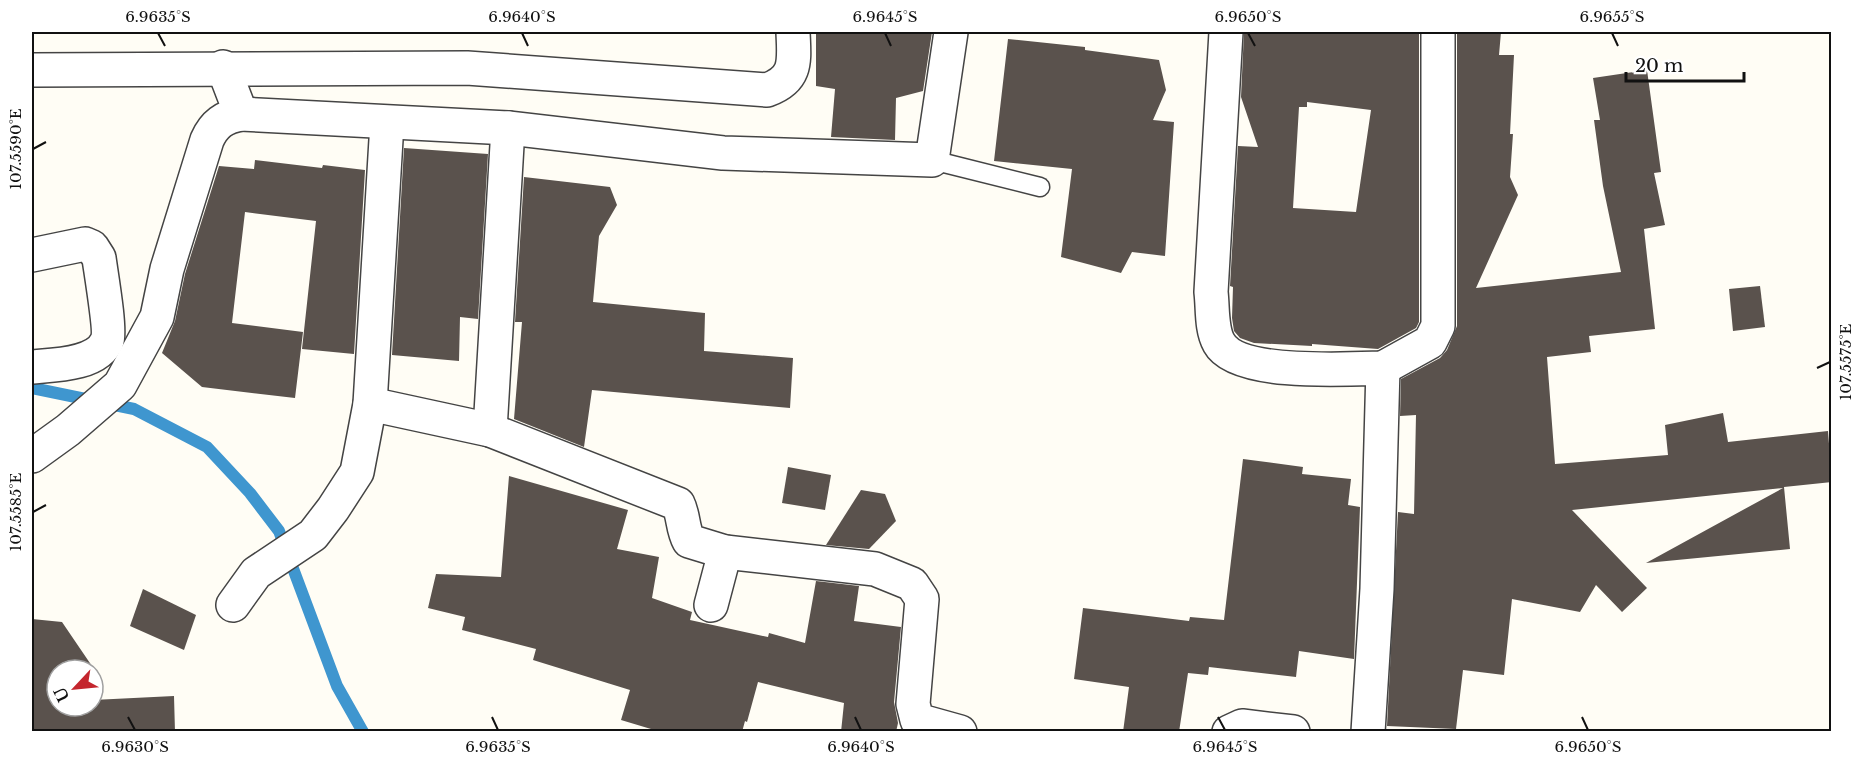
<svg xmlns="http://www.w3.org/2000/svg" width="1863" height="763" font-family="'Libre Baskerville',serif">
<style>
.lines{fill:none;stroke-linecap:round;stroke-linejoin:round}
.stream{stroke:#3f96cf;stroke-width:12}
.building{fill:#5a524d;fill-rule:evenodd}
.service-casing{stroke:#444;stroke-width:21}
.minor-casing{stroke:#444;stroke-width:36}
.service{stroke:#fff;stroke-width:18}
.minor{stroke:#fff;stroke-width:33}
.ticks{fill:none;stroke:#111;stroke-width:2}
.neatline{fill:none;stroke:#111;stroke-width:2}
.ticks-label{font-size:15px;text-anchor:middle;fill:#111}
</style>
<rect width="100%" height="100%" fill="#fffdf5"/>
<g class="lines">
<path class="stream" d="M32,388L134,409L207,447L250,493L279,531L337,686L363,732"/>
</g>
<g class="building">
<path d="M816,32H932L923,91L896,98L895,140L831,137L835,89L816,86Z"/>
<path d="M1244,32H1419V322L1416,328L1378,349L1312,344V346L1254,343L1240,338L1234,331L1232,318L1233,287L1230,286L1238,146L1258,147L1241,97ZM1307,102L1371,110L1356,212L1293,208L1299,107H1307Z"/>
<path d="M1457,32H1501L1499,55H1514L1510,134H1513L1510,177L1518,195L1476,288L1621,272L1603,186L1594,120H1600L1593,78L1647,70L1661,172L1654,173L1665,225L1644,229L1655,329L1589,336L1591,352L1547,357L1555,464L1668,455L1665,425L1723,413L1728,442L1828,431L1832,482L1784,487L1790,549L1646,563L1783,488L1572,510L1647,588L1622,612L1596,585L1580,612L1512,599L1504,675L1463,670L1456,729L1387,726L1398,512L1414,514L1416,415L1400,416L1401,379L1440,358L1447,350L1457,326Z"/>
<path d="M1008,39L1085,47V50L1159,60L1166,90L1153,120L1174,122L1165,256L1132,252L1121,273L1061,257L1072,169L994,161Z"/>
<path d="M404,148L488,154L478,319L460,317L459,361L392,355Z"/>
<path d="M255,160L322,168L323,165L365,170L354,354L302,349L316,221L245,212L232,323L303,332L295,398L202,387L162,353L175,321L185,274L219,166L254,169Z"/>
<path d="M524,177L610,187L617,205L599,236L593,302L705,313L704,351L793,358L790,408L592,390L584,447L514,419L522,322H515Z"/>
<path d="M1760,286L1765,327L1733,331L1729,289Z"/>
<path d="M1243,459L1303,467L1302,474L1351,479L1348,505L1360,507L1354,659L1299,651L1296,677L1209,667L1208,675L1188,673L1179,732H1123L1129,687L1074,679L1083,608L1189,621L1190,617L1224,620Z"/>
<path d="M788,467L831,475L825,510L782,503Z"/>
<path d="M509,476L628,510L617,549L659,557L652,598L692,612L690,620L768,637L769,633L805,643L816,581L859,586L854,621L901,627L894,702L898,723L896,732H841L844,703L758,682L747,722L745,721L742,732H661L621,720L630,690L533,660L536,649L462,630L465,617L428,608L436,574L501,577Z"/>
<path d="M861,490L885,494L896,521L869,549L826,545Z"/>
<path d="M143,589L196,615L184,650L130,626Z"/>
<path d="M32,619L62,622L96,672L93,680V670H57V706H93V700L174,696L175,732H32Z"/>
</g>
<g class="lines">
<g class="service-casing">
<path id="service" d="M932,160L1040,187"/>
</g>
<g class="minor-casing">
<g id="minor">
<path d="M1226,32L1211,292C1213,308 1211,329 1219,343C1237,376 1348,369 1383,368L1377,589L1368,732"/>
<path d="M32,70L467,68L767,90C798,79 794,60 793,32"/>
<path d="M241,114L508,128L723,153L932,160L951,32"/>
<path d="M32,255L85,244L92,247L99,258C101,273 111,331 107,341C97,365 53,365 32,367"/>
<path d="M1383,368L1430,342L1438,326V32"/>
<path d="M370,404L490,430L678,504C684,516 682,528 689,541L725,552L875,569L912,584L922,599L913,704L917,720L960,732"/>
<path d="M490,430L508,128"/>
<path d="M32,456L68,430L120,385L157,317L167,269L207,140C214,124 224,117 241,114L223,67"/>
<path d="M233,605L256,573L313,535L333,509L357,472L370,404L387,123"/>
<path d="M711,605L725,552"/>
<path d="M1229,732L1242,726L1293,732"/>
</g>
</g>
<use href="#service" class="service"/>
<use href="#minor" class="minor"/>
</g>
<path class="ticks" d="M158,33L165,46M522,33L528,46M885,33L891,46M1248,33L1255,46M1612,33L1618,46M33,149L46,142M1817,368L1830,362M33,512L46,505M128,717L135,730M492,717L498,730M855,717L861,730M1218,717L1225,730M1582,717L1588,730"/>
<rect width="1863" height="763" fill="none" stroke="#ffffff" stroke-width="66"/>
<g transform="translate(75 688) rotate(244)"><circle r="28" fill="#ffffff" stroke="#a0a0a0" stroke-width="1.5"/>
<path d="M0-4.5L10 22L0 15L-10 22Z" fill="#c4262e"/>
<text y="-9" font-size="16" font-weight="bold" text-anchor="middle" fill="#111111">U</text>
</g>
<path d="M1626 72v9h118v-9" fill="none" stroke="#111111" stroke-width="3"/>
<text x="1635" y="72" font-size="18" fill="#111111" stroke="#ffffff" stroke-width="4.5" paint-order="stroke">20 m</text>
<rect x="33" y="33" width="1797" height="697" class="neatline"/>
<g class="ticks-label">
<text x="158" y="22">6.9635°S</text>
<text x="522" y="22">6.9640°S</text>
<text x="885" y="22">6.9645°S</text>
<text x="1248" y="22">6.9650°S</text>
<text x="1612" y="22">6.9655°S</text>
<text transform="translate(16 149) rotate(-90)" y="5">107.5590°E</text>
<text transform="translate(1846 362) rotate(-90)" y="5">107.5575°E</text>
<text transform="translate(16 512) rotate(-90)" y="5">107.5585°E</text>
<text x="135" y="752">6.9630°S</text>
<text x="498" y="752">6.9635°S</text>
<text x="861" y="752">6.9640°S</text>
<text x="1225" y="752">6.9645°S</text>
<text x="1588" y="752">6.9650°S</text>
</g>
</svg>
